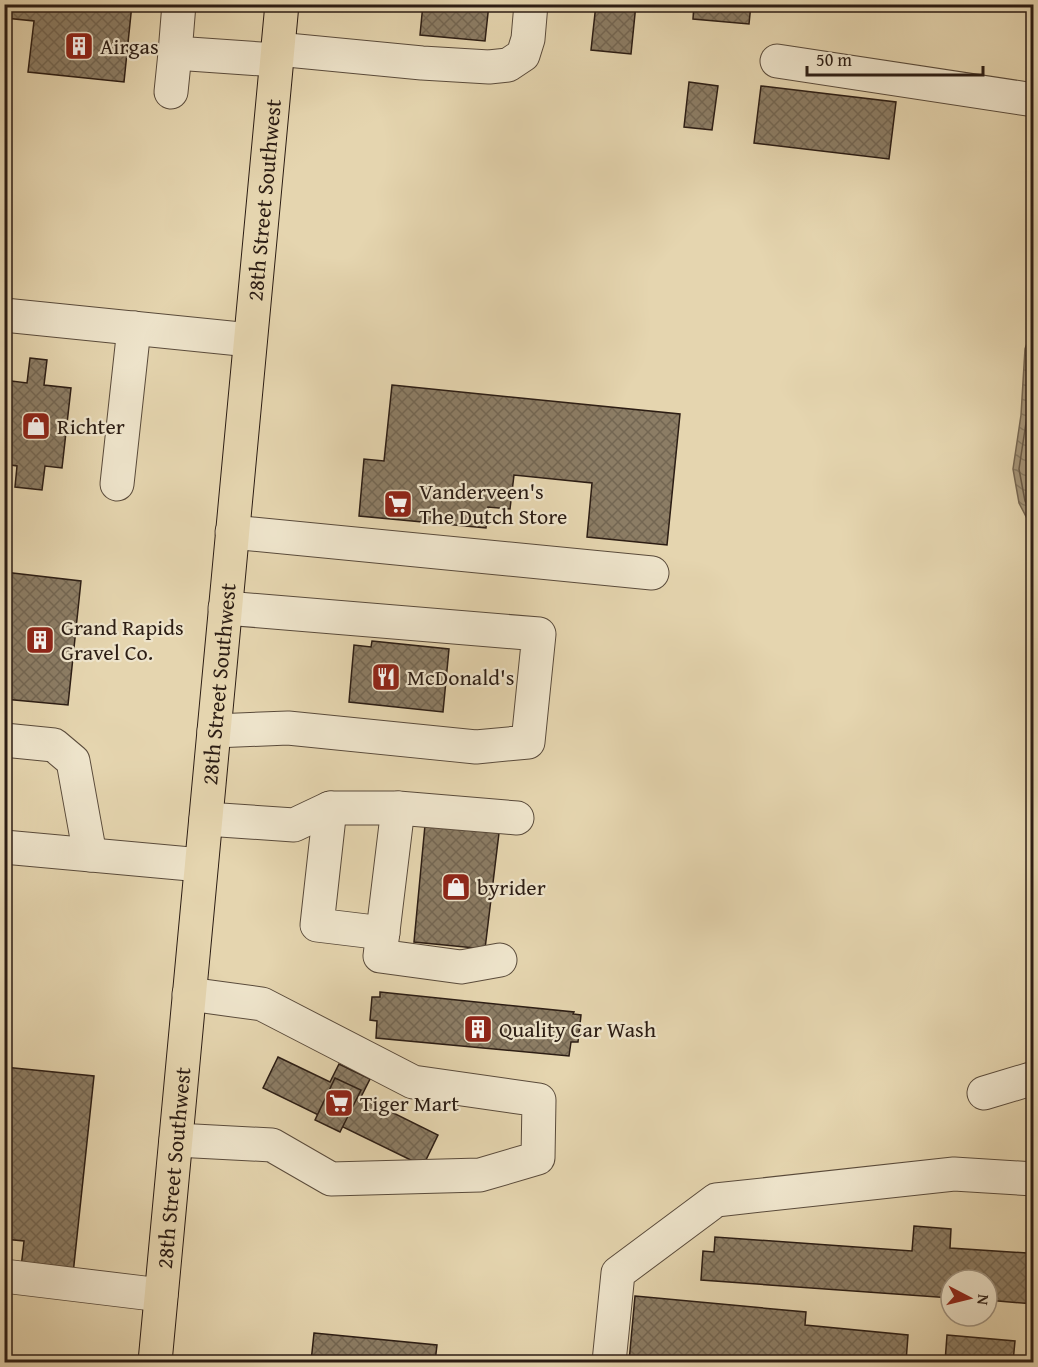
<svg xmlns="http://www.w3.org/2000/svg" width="1038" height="1367" font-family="'Gentium Book Plus',serif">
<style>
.water{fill:url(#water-waves);stroke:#756651;stroke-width:1.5}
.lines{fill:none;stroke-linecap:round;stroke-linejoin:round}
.shore{stroke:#695a47;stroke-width:1.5}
.building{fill:url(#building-cross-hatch);stroke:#2c1d14;stroke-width:1.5}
.minor-casing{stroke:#5a4b3b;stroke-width:35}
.major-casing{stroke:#2c1d14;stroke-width:35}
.minor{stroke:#eee4cb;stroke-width:33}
.major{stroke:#e5d5af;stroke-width:33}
.labels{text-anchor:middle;stroke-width:4.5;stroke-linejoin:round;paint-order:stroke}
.poi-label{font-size:22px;fill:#2c1d14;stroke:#eee4cb;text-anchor:start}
.street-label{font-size:22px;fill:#2c1d14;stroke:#eee4cb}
</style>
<defs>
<pattern id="water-waves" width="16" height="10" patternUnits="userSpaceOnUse" patternTransform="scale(1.5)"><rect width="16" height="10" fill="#a6967a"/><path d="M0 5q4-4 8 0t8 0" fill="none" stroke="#877a63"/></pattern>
<pattern id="building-cross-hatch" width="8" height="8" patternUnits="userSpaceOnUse" patternTransform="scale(1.5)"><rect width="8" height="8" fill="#8c7d65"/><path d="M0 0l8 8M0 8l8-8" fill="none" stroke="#736652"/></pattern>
</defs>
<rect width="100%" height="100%" fill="#e5d5af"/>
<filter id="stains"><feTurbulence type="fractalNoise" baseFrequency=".00333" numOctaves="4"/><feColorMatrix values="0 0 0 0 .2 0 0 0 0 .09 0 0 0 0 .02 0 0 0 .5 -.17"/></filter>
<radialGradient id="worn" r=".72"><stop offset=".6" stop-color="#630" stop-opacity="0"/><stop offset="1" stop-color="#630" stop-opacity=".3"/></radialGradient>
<path class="water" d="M1033,327V530L1019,503L1013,469L1021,415L1025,349Z"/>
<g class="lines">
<g class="shore">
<path d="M1034,343L1030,350L1027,416L1019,469L1025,501L1034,519"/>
<path d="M1034,421L1027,469L1034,502"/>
</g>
</g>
<g class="building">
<path d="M6,4H132L124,82L28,72L34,21L5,18Z"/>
<path d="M423,4H489L485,41L420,35Z"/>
<path d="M596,4H636L631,54L591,50Z"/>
<path d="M694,4H751L749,24L693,19Z"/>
<path d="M689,82L718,86L712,130L684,127Z"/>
<path d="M761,86L896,102L889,159L754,143Z"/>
<path d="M30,358L47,360L44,385L71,388L62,468L45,466L42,490L15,487L17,466L4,464V380L27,383Z"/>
<path d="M392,385L680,414L667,545L587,537L592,483L514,475L510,509L488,507L486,528L359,516L364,459L384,461Z"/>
<path d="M4,572L81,581L68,705L4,699Z"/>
<path d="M372,641L449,649L443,712L349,702L354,645L371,647Z"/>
<path d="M425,825L499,833L485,949L414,942Z"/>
<path d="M380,992L574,1012L573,1014L581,1015L578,1042H571L569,1056L376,1038L377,1021L370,1020L372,997H380Z"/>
<path d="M278,1057L330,1082L339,1064L370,1079L361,1097L438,1135L423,1166L263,1088Z"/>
<path d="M4,1067L94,1076L73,1274L21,1268L24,1241L4,1239Z"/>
<path d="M335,1078L361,1090L340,1132L315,1120Z"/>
<path d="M914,1226L951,1229L950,1248L1027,1253L1028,1245H1034V1304L987,1300V1280H951V1298L701,1280L703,1251L714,1252L715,1237L912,1251Z"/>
<path d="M635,1296L806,1312L805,1325L908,1335L906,1362H629Z"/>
<path d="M314,1333L437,1345L435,1362H311Z"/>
<path d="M947,1335L1015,1341L1013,1362H945Z"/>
</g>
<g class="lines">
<g class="minor-casing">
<g id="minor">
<path d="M179,4L175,53L276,60"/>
<path d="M277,49L422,63L489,67L508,65L523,55L528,39L531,4"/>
<path d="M777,61L1034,100"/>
<path d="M171,92L175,53"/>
<path d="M4,315L250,340"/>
<path d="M117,484L134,328"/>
<path d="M232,532L652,573"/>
<path d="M214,731L288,728L476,747L528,742L539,634L225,608"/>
<path d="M4,740L54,745L73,761L90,855"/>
<path d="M330,808L317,925L383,933"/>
<path d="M398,808L380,956L461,967L500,960"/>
<path d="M206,819L294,825L330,808H398L517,818"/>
<path d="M4,847L201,865"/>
<path d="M984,1093L1034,1078"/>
<path d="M176,1140L272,1145L331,1179L480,1175L538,1158L539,1100L413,1082L262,1004L189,994"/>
<path d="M4,1276L161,1295"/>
<path d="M609,1362L618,1273L716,1200L954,1174L1034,1179"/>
</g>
</g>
<g class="major-casing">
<g id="major">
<path id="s1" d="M155,1362L282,4"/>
</g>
</g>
<use href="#minor" class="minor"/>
<use href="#major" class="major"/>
</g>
<defs>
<g id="building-square" transform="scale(1.5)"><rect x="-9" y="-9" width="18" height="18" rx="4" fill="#8f2418" stroke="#eee4cb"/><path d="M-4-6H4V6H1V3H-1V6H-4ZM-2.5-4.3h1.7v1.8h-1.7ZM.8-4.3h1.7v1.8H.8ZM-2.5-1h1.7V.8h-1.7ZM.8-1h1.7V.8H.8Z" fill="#fff"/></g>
<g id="shop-square" transform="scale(1.5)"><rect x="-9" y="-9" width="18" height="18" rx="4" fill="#8f2418" stroke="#eee4cb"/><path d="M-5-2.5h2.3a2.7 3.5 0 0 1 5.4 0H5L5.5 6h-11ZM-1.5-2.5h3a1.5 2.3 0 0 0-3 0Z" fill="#fff"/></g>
<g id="supermarket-square" transform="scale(1.5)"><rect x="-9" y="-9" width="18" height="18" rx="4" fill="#8f2418" stroke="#eee4cb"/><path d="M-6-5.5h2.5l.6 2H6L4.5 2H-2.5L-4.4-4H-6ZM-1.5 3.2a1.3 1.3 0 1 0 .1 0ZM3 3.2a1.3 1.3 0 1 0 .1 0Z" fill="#fff"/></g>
<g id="restaurant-square" transform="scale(1.5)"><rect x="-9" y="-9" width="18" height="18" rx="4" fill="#8f2418" stroke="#eee4cb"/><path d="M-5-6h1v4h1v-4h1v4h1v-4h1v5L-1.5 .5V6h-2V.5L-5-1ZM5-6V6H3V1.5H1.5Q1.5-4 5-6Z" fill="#fff"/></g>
</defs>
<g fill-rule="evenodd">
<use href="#building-square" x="79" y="46"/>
<use href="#shop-square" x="36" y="426"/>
<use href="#supermarket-square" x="398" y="504"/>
<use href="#building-square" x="40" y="640"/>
<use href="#restaurant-square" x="386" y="677"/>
<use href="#shop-square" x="456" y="887"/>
<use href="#building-square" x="478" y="1029"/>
<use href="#supermarket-square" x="339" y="1103"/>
</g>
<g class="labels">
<g class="poi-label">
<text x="100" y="54">Airgas</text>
<text x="57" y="434">Richter</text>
<text x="419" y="499">Vanderveen's<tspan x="419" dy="25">The Dutch Store</tspan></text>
<text x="61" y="635">Grand Rapids<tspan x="61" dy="25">Gravel Co.</tspan></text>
<text x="407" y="685">McDonald's</text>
<text x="477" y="895">byrider</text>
<text x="499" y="1037">Quality Car Wash</text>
<text x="360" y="1111">Tiger Mart</text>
</g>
<g class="street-label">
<text dy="8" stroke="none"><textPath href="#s1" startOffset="1167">28th Street Southwest</textPath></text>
<text dy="8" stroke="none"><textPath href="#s1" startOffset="681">28th Street Southwest</textPath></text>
<text dy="8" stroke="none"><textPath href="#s1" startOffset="195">28th Street Southwest</textPath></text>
</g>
</g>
<rect width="1038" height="1367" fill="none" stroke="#e5d5af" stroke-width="24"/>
<rect x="6" y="6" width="1026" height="1355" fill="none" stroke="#2c1d14" stroke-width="3"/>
<rect x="12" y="12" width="1014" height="1343" fill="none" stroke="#2c1d14" stroke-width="1.5"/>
<g transform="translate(969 1298) rotate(97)"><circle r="28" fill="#eee4cb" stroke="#a09482" stroke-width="1.5"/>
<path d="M0-4.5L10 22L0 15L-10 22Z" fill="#8f2418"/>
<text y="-9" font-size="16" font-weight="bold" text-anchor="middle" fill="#2c1d14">N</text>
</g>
<path d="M807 66v9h176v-9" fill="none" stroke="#2c1d14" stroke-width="3"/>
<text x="816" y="66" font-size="18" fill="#2c1d14" stroke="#eee4cb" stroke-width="4.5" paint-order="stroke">50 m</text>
<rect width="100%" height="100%" filter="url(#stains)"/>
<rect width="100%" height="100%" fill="url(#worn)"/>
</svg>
